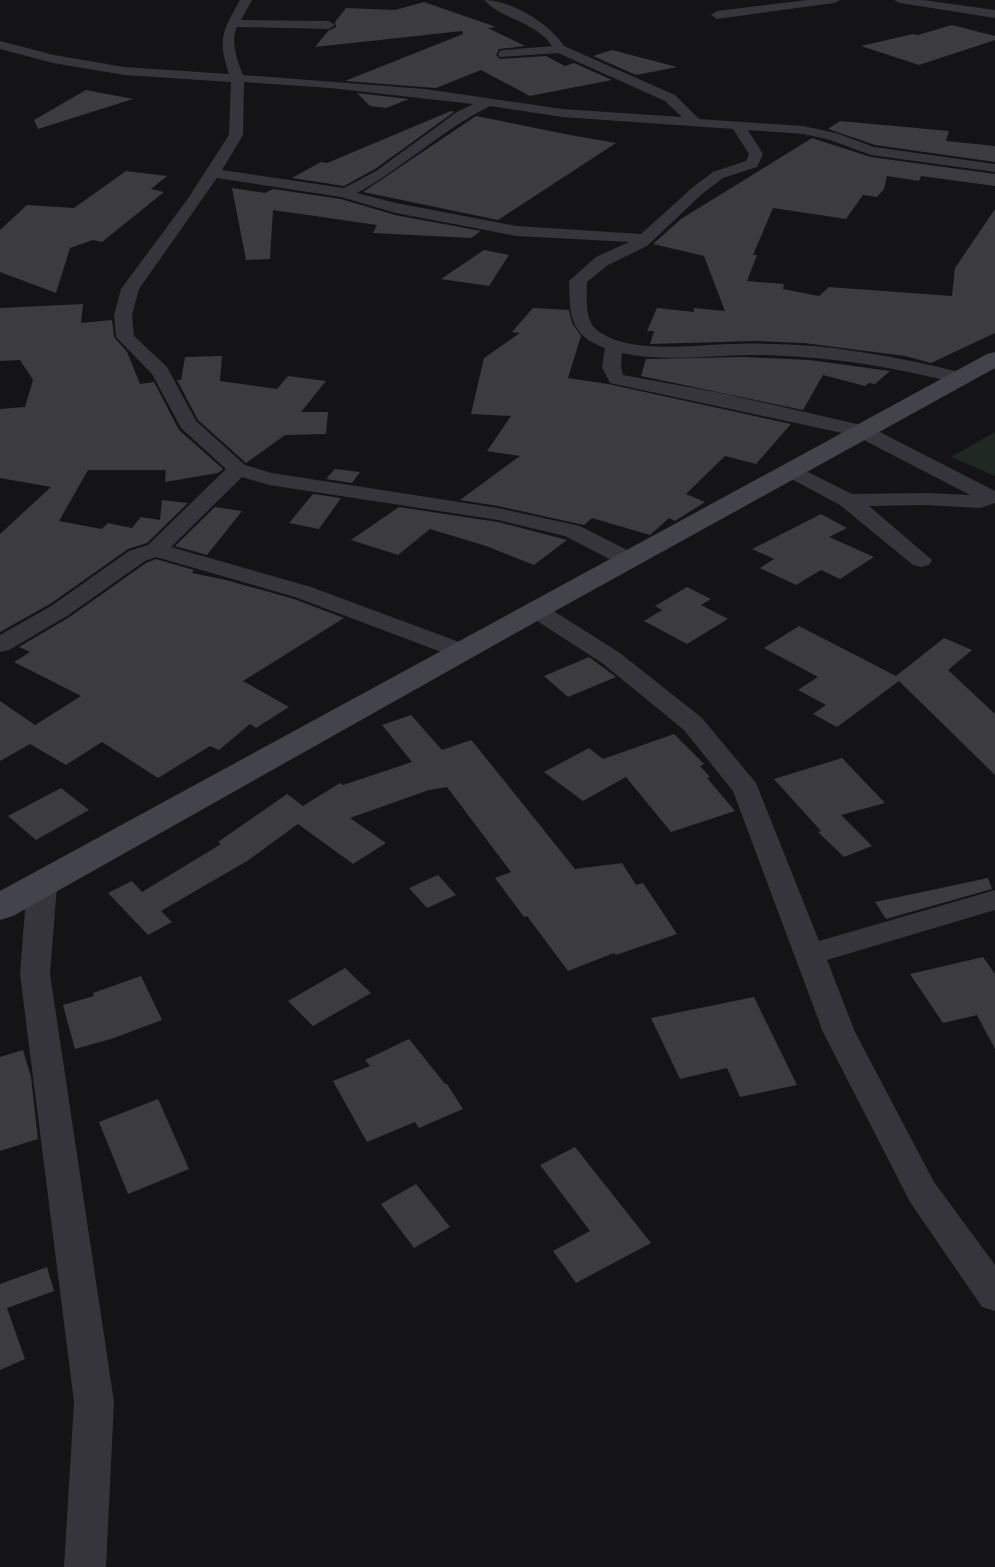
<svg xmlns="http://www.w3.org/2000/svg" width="995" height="1567" font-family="Manrope,sans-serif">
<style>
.green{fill:#202823}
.building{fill:#3c3b40}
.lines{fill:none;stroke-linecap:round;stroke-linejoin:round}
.minor{fill:#36353b;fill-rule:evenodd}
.secondary{fill:#43434b;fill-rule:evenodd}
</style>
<rect width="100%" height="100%" fill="#141416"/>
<path class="green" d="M995,432V476L951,457Z"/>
<g class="building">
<path d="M424,2L496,27L488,28L525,46L499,49L496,55L500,59L546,56L565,66L574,63L612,80L530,96L481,70L436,88L345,81L463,34L462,31L315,47L328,31L336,27L335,22L346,8L395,10Z"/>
<path d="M952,25L995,36V40L919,65L861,46L913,34L918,35Z"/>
<path d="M612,50L677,67L636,75L593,56Z"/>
<path d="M86,90L133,99L38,129L34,120Z"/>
<path d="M357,93L409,99L386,108L370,106Z"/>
<path d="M451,111L454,112L375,169L344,186L292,178L321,162L327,163Z"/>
<path d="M476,116L570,135L616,143L498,220L363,192Z"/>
<path d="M840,121L949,131L946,141L995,146V162L875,145L828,129Z"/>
<path d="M812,138L871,157L995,174V186L921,176L919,181L887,176L884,189L877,197L863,195L846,219L773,208L753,255H757L747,281L784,284L783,289L819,296L829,287L952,296L955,268L995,209V333L931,363L905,356L804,343L755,341L650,344L654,331H647L657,308L694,312V308L725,311L704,256L653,244L681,219Z"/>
<path d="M126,171L167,176L151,189L164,192L102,242L93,240L70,248L56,293L0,272V230L27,205L74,208Z"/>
<path d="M232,188L265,193L273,189L341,199L395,215L481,231L471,238L373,233L377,225L273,210L270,259L246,260Z"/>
<path d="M484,250L509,255L489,286L441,279Z"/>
<path d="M83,304L81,323L112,320L114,337L127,352L140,384L154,382L179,430L223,469L218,473L165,482L166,470H88L59,521L102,529L108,523L132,528L141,517L160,520L162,500L188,503L147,543L128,549L50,604L0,632V534L51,487L0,478V409L25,407L33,380L20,360L0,361V308Z"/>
<path d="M533,308L569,310L572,323L581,336L568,378L608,384L791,424L756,464L725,456L686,494L705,502L675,521L669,518L650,535L592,518L584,525L498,506L460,500L520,456L487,451L511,416L471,414L484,358L520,333L512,332Z"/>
<path d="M222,356L220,381L277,389L288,376L326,381L301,412H328L326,434L285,435L246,463L198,420L177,380H181L185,357Z"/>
<path d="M743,357L810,360L890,371L875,384L869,383L865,386L823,375L803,410L641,376L646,359Z"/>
<path d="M335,469L360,472L352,483L326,479Z"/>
<path d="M313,494L341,498L319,529L289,523Z"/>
<path d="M215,507L242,511L207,555L175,546Z"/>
<path d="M399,507L498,522L567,540L534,565L486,546L430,529L398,555L351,540Z"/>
<path d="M821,514L847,528L829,537L874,557L840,579L821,570L796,585L760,568L774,559L752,549Z"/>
<path d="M156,559L194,570L192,573L226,580L294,599L344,618L243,681L289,707L256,728L250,724L219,750L210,746L158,778L102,742L66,765L30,744L0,761V701L35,725L81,696L14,662L30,652L19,647L68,618L146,563Z"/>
<path d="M687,587L711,599L701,605L728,619L687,644L644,621L662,610L655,606Z"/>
<path d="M799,626L896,676L944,638L972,650L948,670L995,714V775L899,681L837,727L813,714L826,705L798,690L818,677L764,648Z"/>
<path d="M589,657L616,677L568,697L544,676Z"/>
<path d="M411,715L442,750L471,740L473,742L575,869L622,863L636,885L643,883L677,934L616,955L614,953L568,971L527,916L524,917L495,878L511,872L447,787L429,790L350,818L386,843L353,864L298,824L247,861L161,911L172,922L148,935L108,893L132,881L142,892L221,844L218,842L287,794L303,806L340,783L343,785L412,762L382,725Z"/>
<path d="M674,734L704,764L700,766L710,777L707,778L735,811L671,832L626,777L583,801L544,772L589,748L603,759Z"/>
<path d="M842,758L885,803L841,815L872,846L844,857L818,832L821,831L774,779Z"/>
<path d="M61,788L89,810L36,840L8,816Z"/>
<path d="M438,875L456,895L427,908L409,888Z"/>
<path d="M988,878L992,889L886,919L875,902Z"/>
<path d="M983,957L995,974V1049L977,1015L943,1023L910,974Z"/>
<path d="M345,968L371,993L313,1026L288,1001Z"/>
<path d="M141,976L162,1020L111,1039L75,1049L63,1005L94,996L93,993Z"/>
<path d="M754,997L797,1085L740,1097L727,1068L680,1079L651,1018Z"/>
<path d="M409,1039L445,1084H447L463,1109L419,1128L415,1122L367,1142L333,1081L370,1066L365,1060Z"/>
<path d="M23,1050L31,1077L38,1139L0,1151V1057Z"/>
<path d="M158,1099L189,1169L128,1194L99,1122Z"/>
<path d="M575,1147L651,1243L576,1283L553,1251L590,1231L540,1165Z"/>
<path d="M416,1184L450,1227L414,1248L381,1204Z"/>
<path d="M47,1267L54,1291L7,1308L25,1359L0,1370V1284Z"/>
</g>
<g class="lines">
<g class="minor">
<path d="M240,0H252L241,20L329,21L335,25L329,29L237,27C230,41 237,60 243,75L425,89L562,109L682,117L665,101L558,53L500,57L498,54L500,51L504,50L552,46C535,21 504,21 484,0C511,0 550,24 564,46L675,95L699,119L803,126L836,133L874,147L995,164V172L871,155L827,139L803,134L748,130L763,154L757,167L723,178L703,193L647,246L608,265L587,282C587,297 584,320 597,330C630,356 696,344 736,344C762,343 788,344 814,346C866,351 916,361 967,374L969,378L967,382L960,384C894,367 828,356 760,355C715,354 666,363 622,353L621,367L623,375L721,393L870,427L995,491V503L980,508L927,505L869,506L932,560L929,565L921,567L913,565L840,505L784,475L781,471L784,467L791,465L798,467L852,494L927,493L970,495L856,436L610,383L602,367L605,348C569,335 570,315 569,281L596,257L629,242L517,236L396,213L341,197L217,178L139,289L132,315L134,336L167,367L196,421L245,465L272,473L498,508L580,526L637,555L640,560L637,565L629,567L621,565L565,536L498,520L269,485L242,477L171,547L311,587L470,646L473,651L470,656L461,658L452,656L295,597L156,557L145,561L67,616L9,650L0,652V635L51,606L129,551L148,545L226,469L181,428L152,374L116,337L114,315L121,289L187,200L229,135L231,82L124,75L53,63L0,49V41L54,55L124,67L229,74C217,38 223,31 240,0ZM244,82L330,88L473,104L457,112L376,171L344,188L222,170L243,135ZM490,106L562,117L733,129L749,154L746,161L713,172L693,187L641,234L517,226L396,203L357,193C403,168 442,130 490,106Z"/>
<path d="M807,0H840L834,3L717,19L711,15L717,11Z"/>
<path d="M894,0H923L995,10V18L900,3Z"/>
<path d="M536,603L544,605L620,653L702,718L756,783L819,941L995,890V910L827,960L855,1032L934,1182L995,1265V1311L982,1307L910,1202L823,1032L733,791L684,730L602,663L528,615L524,610L528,605Z"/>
<path d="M42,875L52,878L57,885L50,974L114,1402L106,1567H64L74,1402L20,974L27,885L32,878Z"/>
</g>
<path class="secondary" d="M995,352V368L546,616L13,916L0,920V891L987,354Z"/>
</g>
</svg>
